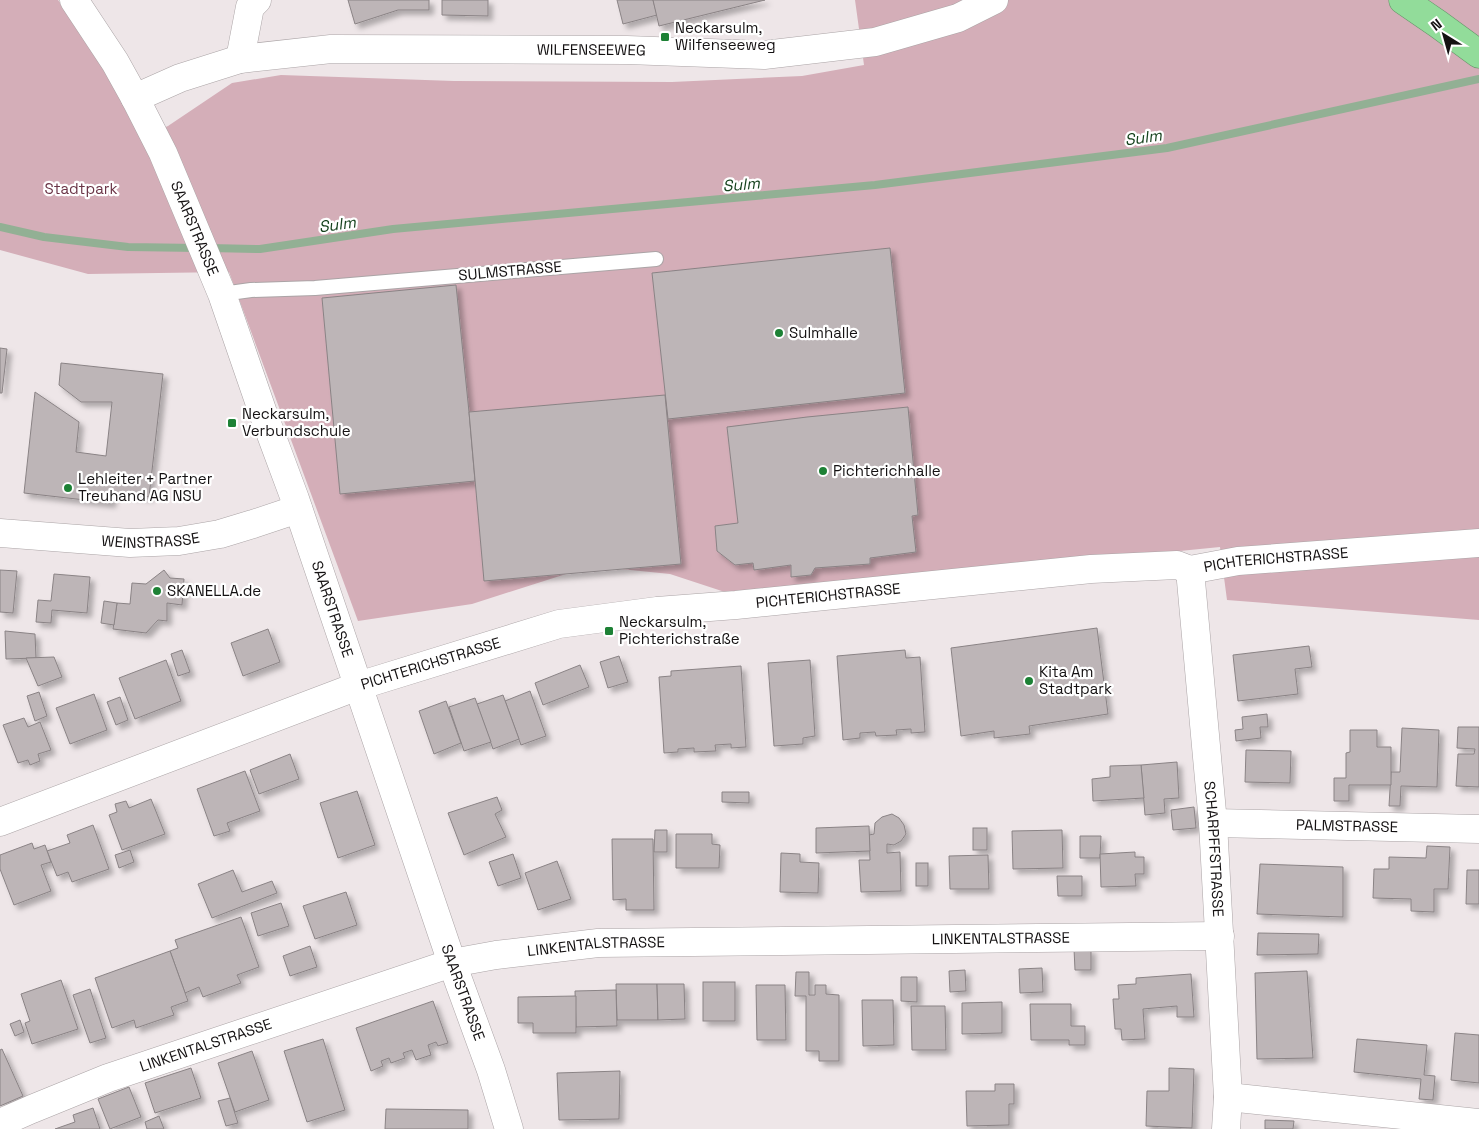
<svg xmlns="http://www.w3.org/2000/svg" width="1479" height="1129" font-family="'Space Grotesk',sans-serif">
<style>
.green{fill:#d4aeb8}
.lines{fill:none;stroke-linecap:round;stroke-linejoin:round}
.stream{stroke:#92b094;stroke-width:8}
.building{fill:#bdb5b7;stroke:#8a8385;filter:url(#shadow)}
.lane-casing{stroke:#aba4a6;stroke-width:16}
.street-casing{stroke:#aba4a6;stroke-width:29}
.secondary-casing{stroke:#aba4a6;stroke-width:29}
.highway-casing{stroke:#66956a;stroke-width:29}
.lane{stroke:#fff;stroke-width:14}
.street{stroke:#fff;stroke-width:28}
.secondary{stroke:#fff;stroke-width:28}
.highway{stroke:#92dc9a;stroke-width:28}
.poi-dot{fill:#1d8135;stroke:#fff;stroke-width:2}
.labels{text-anchor:middle;stroke-width:4.5;stroke-linejoin:round;paint-order:stroke}
.poi-label{font-size:15px;fill:#141112;stroke:#fff;text-anchor:start}
.street-label{font-size:15px;fill:#141112;stroke:#fff}
.park-label{font-size:15px;fill:#6a3446;stroke:#fff}
.water-label{font-size:16px;font-style:italic;fill:#15421d;stroke:#fff}
</style>
<defs>
<filter id="shadow"><feDropShadow dx="4.5" dy="4.5" stdDeviation="2.5" flood-color="#0004"/></filter>
</defs>
<rect width="100%" height="100%" fill="#eee6e8"/>
<path class="green" d="M0,0H58L80,30L143,137L168,126L232,83L281,75L454,81L672,82L802,76L864,65L855,0H1479V620L1227,600L1220,547L734,595L670,574L591,566L472,604L358,621L229,272L88,274L0,250Z"/>
<g class="lines">
<g class="stream">
<path d="M0,227L44,237L128,247L198,248"/>
<path d="M209,248L260,249L393,229L875,185L1167,148L1479,79"/>
</g>
</g>
<g class="building">
<path d="M348,0H429V10H398L355,24Z"/>
<path d="M442,0H488V16L442,15Z"/>
<path d="M617,0H653L657,15L623,24Z"/>
<path d="M653,0H765L659,26Z"/>
<path d="M890,248L905,393L668,419L652,273Z"/>
<path d="M456,285L469,412L475,481L340,494L322,298Z"/>
<path d="M0,348L7,349L2,393H0Z"/>
<path d="M61,363L163,374L149,497L113,492L111,503L24,493L35,392L79,422L76,452L106,456L112,402H81L59,385Z"/>
<path d="M665,395L681,564L484,581L469,412Z"/>
<path d="M908,407L918,515L912,516L916,552L870,558V564L815,568L811,575L791,577V565L754,570L753,563L735,565L717,551L715,526L738,523L727,427L807,417Z"/>
<path d="M0,570L17,571L13,613L0,612Z"/>
<path d="M164,570L170,578L184,579L182,605L167,603V621L158,620L146,633L113,629L117,603L130,604L132,583L146,584Z"/>
<path d="M54,574L90,577L87,613L52,610L51,623L36,622L38,600L51,601Z"/>
<path d="M104,601L117,603L114,625L101,623Z"/>
<path d="M1097,628L1108,714L1029,726L1030,734L994,738V731L961,736L951,648Z"/>
<path d="M268,629L280,662L243,676L231,643Z"/>
<path d="M5,631L35,634L36,658L6,659Z"/>
<path d="M1309,646L1312,667L1295,669L1298,694L1238,701L1233,655Z"/>
<path d="M182,650L190,672L178,676L171,654Z"/>
<path d="M905,650L906,658L920,657L925,732L911,733V729L896,730L897,735L876,736L875,732L860,733V738L843,740L837,656Z"/>
<path d="M619,656L628,682L608,688L600,662Z"/>
<path d="M54,657L62,677L38,686L26,658Z"/>
<path d="M166,660L181,701L135,719L119,678Z"/>
<path d="M810,660L815,736L803,738V744L774,746L768,663Z"/>
<path d="M580,665L589,687L543,705L535,683Z"/>
<path d="M741,666L746,747L731,748V744L715,745L716,751L694,752V748L678,749V752L664,753L659,677L671,676V671Z"/>
<path d="M530,691L546,736L521,745L505,701Z"/>
<path d="M39,692L47,716L35,721L27,696Z"/>
<path d="M94,694L107,730L70,744L56,708Z"/>
<path d="M503,695L519,739L493,749L477,704Z"/>
<path d="M120,697L128,720L116,725L107,702Z"/>
<path d="M475,698L491,742L464,751L449,707Z"/>
<path d="M446,701L461,743L434,754L419,711Z"/>
<path d="M1267,714L1268,727H1260L1261,738L1236,741L1235,730L1243,729L1242,717Z"/>
<path d="M24,718L28,727L40,722L51,750L38,754L40,761L30,765L28,760L18,763L3,725Z"/>
<path d="M1458,727H1479V787L1456,786L1458,754H1474L1475,749L1457,748Z"/>
<path d="M1402,728L1439,730L1437,787L1401,786L1400,806H1389L1391,772H1400Z"/>
<path d="M1350,730H1377V747H1391V785H1349V801H1334V778H1346V753L1350,752Z"/>
<path d="M1246,750L1291,751L1290,783L1245,782Z"/>
<path d="M290,754L299,779L259,794L250,770Z"/>
<path d="M1177,762L1179,798L1164,799L1165,813L1145,815L1141,765Z"/>
<path d="M1141,765L1144,798L1093,801L1092,779L1110,777V766Z"/>
<path d="M245,771L260,811L227,823L230,831L214,836L197,789Z"/>
<path d="M357,791L375,845L338,858L320,803Z"/>
<path d="M722,792H749V803L722,802Z"/>
<path d="M497,797L502,810L495,814L506,837L464,855L448,813Z"/>
<path d="M151,799L165,834L122,850L109,815L117,812L115,804L126,801L129,808Z"/>
<path d="M1194,807L1196,828L1173,830L1171,810Z"/>
<path d="M892,814L899,818L904,825L906,834L901,841L894,845L887,844V853L900,852L901,891L861,892L859,860H870L869,835L874,834L875,823L882,817Z"/>
<path d="M93,825L109,869L72,882L68,872L57,876L47,851L70,843L67,835Z"/>
<path d="M869,826L870,851L816,853V828Z"/>
<rect x="973" y="828" width="14" height="22"/>
<path d="M655,830H667V852H654Z"/>
<path d="M1062,830L1063,868L1013,869L1012,831Z"/>
<path d="M676,834H712V844L720,845L719,868H676Z"/>
<path d="M1080,836H1101L1100,858H1080Z"/>
<path d="M612,839H653L654,910H626V899L613,900Z"/>
<path d="M32,843L34,849L45,845L51,862L41,865L51,891L14,905L0,869V855Z"/>
<path d="M1427,846L1450,847L1448,889H1434V912L1411,911V899L1373,898L1374,869H1389V857L1426,858Z"/>
<path d="M130,850L134,862L119,868L115,855Z"/>
<path d="M1135,852V857H1144V874H1135L1136,886L1101,887L1100,854Z"/>
<path d="M781,853L800,854V862L819,863L818,893L780,892Z"/>
<path d="M513,854L521,878L498,886L489,862Z"/>
<path d="M988,855L989,889H950L949,856Z"/>
<path d="M557,861L571,899L538,910L525,873Z"/>
<rect x="916" y="863" width="12" height="23"/>
<path d="M1260,864L1343,867V917L1257,914Z"/>
<path d="M233,870L242,892L272,881L277,893L212,918L198,884Z"/>
<path d="M1467,870H1479V904H1466Z"/>
<path d="M1057,876H1082V896H1058Z"/>
<path d="M346,892L357,925L315,939L303,906Z"/>
<path d="M281,903L289,926L258,936L251,913Z"/>
<path d="M241,917L259,967L237,975L241,983L203,997L199,987L185,993L170,951L178,948L175,940Z"/>
<path d="M1258,933L1319,934L1318,954L1257,955Z"/>
<path d="M310,946L317,967L290,976L283,956Z"/>
<path d="M1074,949H1091V970H1075Z"/>
<path d="M170,951L188,1001L171,1007L174,1015L136,1028L134,1020L112,1028L95,978Z"/>
<path d="M1042,968L1043,992L1020,993L1019,969Z"/>
<path d="M965,970L966,991L950,992L949,971Z"/>
<path d="M1307,971L1313,1058L1257,1059L1255,973Z"/>
<path d="M796,972H809V995H815V985H826V994L839,995V1061H819V1051H806V996H795Z"/>
<path d="M1191,974L1194,1017H1177V1006L1143,1009L1145,1039L1122,1040L1121,1029H1115L1113,999H1119L1118,985L1136,984V978Z"/>
<path d="M901,977H917V1002L901,1001Z"/>
<path d="M61,980L78,1029L32,1044L25,1023L30,1021L21,994Z"/>
<rect x="703" y="982" width="32" height="39"/>
<path d="M616,984H657L658,1020H617Z"/>
<path d="M657,984H684L685,1019L658,1020Z"/>
<path d="M756,985H785L786,1040H757Z"/>
<path d="M90,989L106,1038L90,1043L73,995Z"/>
<path d="M616,990L617,1026L576,1027L575,991Z"/>
<path d="M576,996V1033H533V1023H518V997Z"/>
<path d="M862,1000H893L894,1045L863,1046Z"/>
<path d="M433,1001L448,1043L438,1046L436,1042L428,1045L431,1055L416,1060L412,1050L403,1053L405,1058L391,1063L389,1058L381,1061L383,1066L371,1071L356,1028Z"/>
<path d="M1002,1002V1033L962,1034V1003Z"/>
<path d="M1030,1004H1071V1026H1085V1045H1069V1040H1031Z"/>
<path d="M911,1006H945L946,1050H912Z"/>
<path d="M20,1020L24,1032L15,1036L10,1024Z"/>
<path d="M1455,1033L1479,1035V1083L1451,1080Z"/>
<path d="M323,1039L345,1110L307,1122L284,1051Z"/>
<path d="M1357,1039L1427,1045L1424,1075L1435,1076L1433,1100L1419,1099L1421,1079L1354,1072Z"/>
<path d="M2,1049L23,1096L0,1106V1050Z"/>
<path d="M252,1051L269,1100L235,1112L218,1063Z"/>
<path d="M191,1068L201,1098L155,1113L145,1083Z"/>
<path d="M1169,1068L1194,1069L1192,1128L1146,1126L1147,1091H1169Z"/>
<path d="M620,1071L619,1119L559,1120L557,1073Z"/>
<path d="M995,1084H1014V1104H1009V1125L967,1126L966,1091H995Z"/>
<path d="M129,1087L141,1117L110,1129L98,1099Z"/>
<path d="M230,1098L238,1123L226,1126L218,1101Z"/>
<path d="M93,1108L100,1129H55L75,1122L73,1115Z"/>
<path d="M386,1109L468,1110V1129H385Z"/>
<path d="M159,1116L164,1129H147L145,1122Z"/>
<path d="M1265,1120L1294,1121L1293,1129H1265Z"/>
</g>
<g class="lines">
<g class="lane-casing">
<path id="lane" d="M222,294L251,290L315,288L656,259"/>
</g>
<g class="street-casing">
<g id="street">
<path d="M240,59L250,7L257,0"/>
<path id="s1" d="M135,98L180,78L240,59L331,49L627,50L764,55L875,42L958,18L994,0"/>
<path id="s2" d="M0,533L130,543L179,541L220,534L253,524L298,509"/>
<path id="s3" d="M1190,570L1213,823L1228,1097L1226,1129"/>
<path id="s4" d="M0,822L358,686L559,624L657,611L736,605L1091,569L1177,565L1190,570L1238,561L1479,543"/>
<path id="s5" d="M1213,823L1479,829"/>
<path d="M1228,1097L1479,1123"/>
<path id="s6" d="M0,1123L32,1109L108,1078L452,963L496,955L598,943L1220,936"/>
</g>
</g>
<g class="secondary-casing">
<g id="secondary">
<path id="s7" d="M74,0L115,62L135,98L163,153L222,294L263,413L295,499L452,963L491,1070L509,1129"/>
</g>
</g>
<g class="highway-casing">
<path id="highway" d="M1403,0L1438,24L1479,54"/>
</g>
<use href="#lane" class="lane"/>
<use href="#street" class="street"/>
<use href="#secondary" class="secondary"/>
<use href="#highway" class="highway"/>
</g>
<g class="poi-dot">
<rect x="660" y="32" width="10" height="10" rx="2.5"/>
<circle cx="779" cy="333" r="5"/>
<rect x="227" y="418" width="10" height="10" rx="2.5"/>
<circle cx="823" cy="471" r="5"/>
<circle cx="68" cy="488" r="5"/>
<circle cx="157" cy="591" r="5"/>
<rect x="604" y="626" width="10" height="10" rx="2.5"/>
<circle cx="1029" cy="681" r="5"/>
</g>
<g class="labels">
<g class="poi-label">
<text x="675" y="33">Neckarsulm,<tspan x="675" dy="17">Wilfenseeweg</tspan></text>
<text x="789" y="338">Sulmhalle</text>
<text x="242" y="419">Neckarsulm,<tspan x="242" dy="17">Verbundschule</tspan></text>
<text x="833" y="476">Pichterichhalle</text>
<text x="78" y="484">Lehleiter + Partner<tspan x="78" dy="17">Treuhand AG NSU</tspan></text>
<text x="167" y="596">SKANELLA.de</text>
<text x="619" y="627">Neckarsulm,<tspan x="619" dy="17">Pichterichstraße</tspan></text>
<text x="1039" y="677">Kita Am<tspan x="1039" dy="17">Stadtpark</tspan></text>
</g>
<g class="street-label">
<text dy="5" stroke="none"><textPath href="#s1" startOffset="464">WILFENSEEWEG</textPath></text>
<text dy="5" stroke="none"><textPath href="#s7" startOffset="259">SAARSTRASSE</textPath></text>
<text transform="translate(510 271) rotate(-5)" y="5">SULMSTRASSE</text>
<text dy="5" stroke="none"><textPath href="#s2" startOffset="151">WEINSTRASSE</textPath></text>
<text dy="5" stroke="none"><textPath href="#s4" startOffset="1315">PICHTERICHSTRASSE</textPath></text>
<text dy="5" stroke="none"><textPath href="#s4" startOffset="864">PICHTERICHSTRASSE</textPath></text>
<text dy="5" stroke="none"><textPath href="#s7" startOffset="664">SAARSTRASSE</textPath></text>
<text dy="5" stroke="none"><textPath href="#s4" startOffset="459">PICHTERICHSTRASSE</textPath></text>
<text dy="5" stroke="none"><textPath href="#s5" startOffset="134">PALMSTRASSE</textPath></text>
<text dy="5" stroke="none"><textPath href="#s3" startOffset="280">SCHARPFFSTRASSE</textPath></text>
<text dy="5" stroke="none"><textPath href="#s6" startOffset="1030">LINKENTALSTRASSE</textPath></text>
<text dy="5" stroke="none"><textPath href="#s6" startOffset="625">LINKENTALSTRASSE</textPath></text>
<text dy="5" stroke="none"><textPath href="#s7" startOffset="1069">SAARSTRASSE</textPath></text>
<text dy="5" stroke="none"><textPath href="#s6" startOffset="220">LINKENTALSTRASSE</textPath></text>
</g>
<g class="park-label">
<text x="81" y="194">Stadtpark</text>
</g>
<g class="water-label">
<text transform="translate(1143 137) rotate(-8)" y="6">Sulm</text>
<text transform="translate(741 184) rotate(-5)" y="6">Sulm</text>
<text transform="translate(337 224) rotate(-8)" y="6">Sulm</text>
</g>
</g>
<g transform="translate(1444 35) rotate(323)" stroke="#ffffff" stroke-width="4" paint-order="stroke">
<path d="M0-4L9 19L0 12L-9 19Z" fill="#141112"/>
<text y="-8" font-size="14" font-weight="bold" text-anchor="middle" fill="#141112">N</text>
</g>
</svg>
